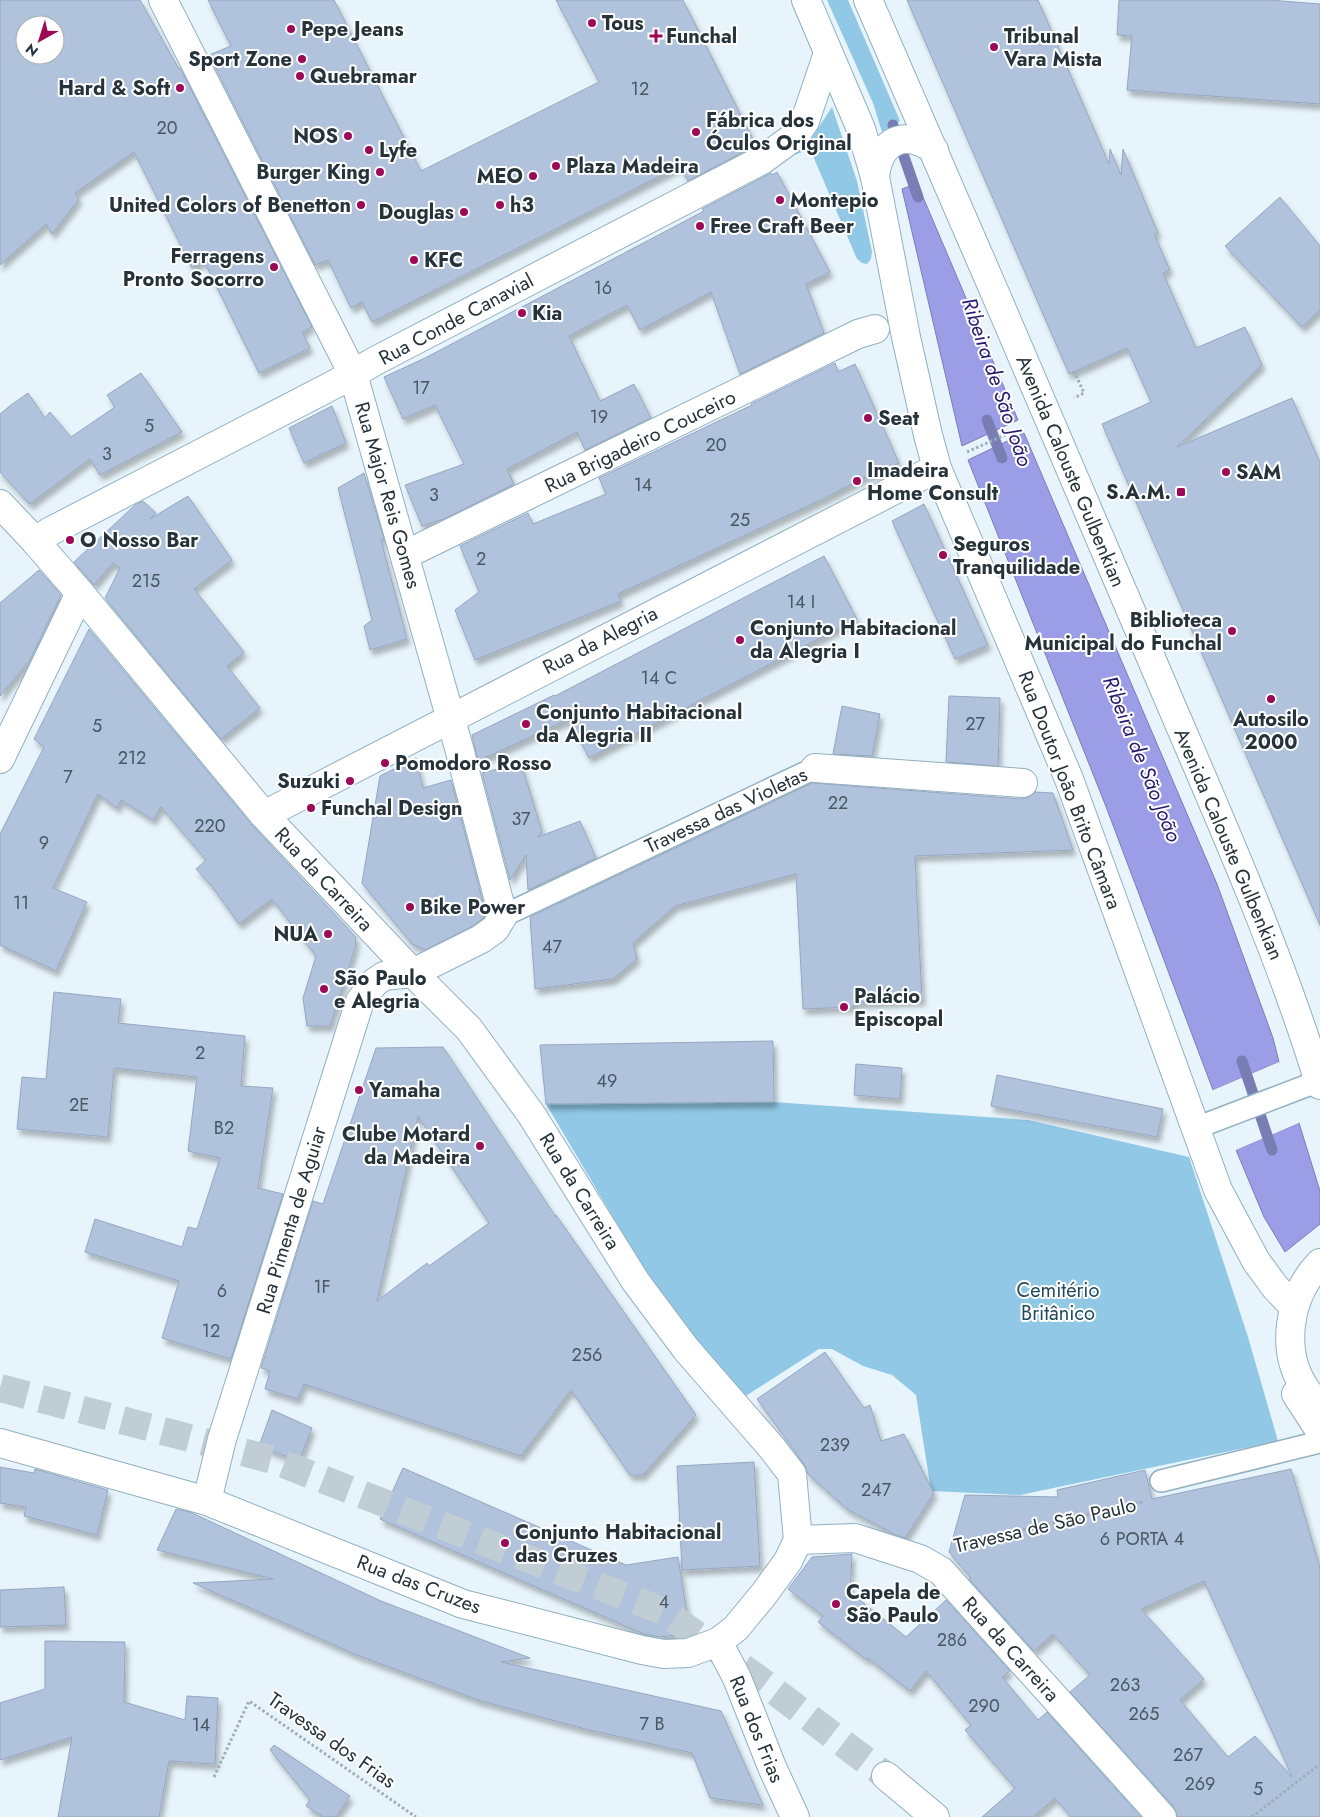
<svg xmlns="http://www.w3.org/2000/svg" width="1320" height="1817" font-family="Jost,sans-serif">
<style>
.green{fill:#90c8e5}
.water{fill:#9b9ee7;stroke:#787eb3}
.pier{fill:#e7f4fb}
.lines{fill:none;stroke-linecap:round;stroke-linejoin:round}
.stream{stroke:#787eb3;stroke-width:11}
.building{fill:#b0c2dc;stroke:#95a7c0;fill-rule:evenodd;filter:url(#shadow)}
.secondary-tunnel{stroke:#c0cdd4;stroke-width:28;stroke-dasharray:28 14;stroke-linecap:butt}
.service-casing{stroke:#91b0c0;stroke-width:24}
.pedestrian-casing{stroke:#91b0c0;stroke-width:30}
.minor-casing{stroke:#91b0c0;stroke-width:30}
.secondary-casing{stroke:#91b0c0;stroke-width:30}
.path{stroke:#a0adb4;stroke-width:3;stroke-dasharray:2.5 2.5;stroke-linecap:butt}
.service{stroke:#fff;stroke-width:21}
.pedestrian{stroke:#fff;stroke-width:28}
.minor{stroke:#fff;stroke-width:28}
.secondary{stroke:#fff;stroke-width:28}
.poi-dot{fill:#9c0a57;stroke:#fff;stroke-width:2}
.labels{text-anchor:middle;stroke-width:4;stroke-linejoin:round;paint-order:stroke}
.number-label{font-size:18px;fill:#485762}
.poi-label{font-size:20px;font-weight:bold;fill:#26333a;stroke:#fff;text-anchor:start}
.street-label{font-size:20px;fill:#26333a;stroke:#fff}
.park-label{font-size:20px;fill:#23495c;stroke:#fff}
.water-label{font-size:21px;font-style:italic;fill:#281b6e;stroke:#fff}
</style>
<defs>
<filter id="shadow"><feDropShadow dx="3" dy="5.5" stdDeviation="2.5" flood-color="#0004"/></filter>
</defs>
<rect width="100%" height="100%" fill="#e7f4fb"/>
<g class="green">
<path d="M827,0H848L900,121L882,132L873,103Z"/>
<path d="M832,107L857,181L872,252L871,259L867,264L862,263L857,259L810,149L789,157L807,145Z"/>
<path d="M774,1102L1028,1120L1189,1157L1248,1337L1278,1441L1020,1495L931,1491L916,1395L892,1375L863,1366L832,1349H819L741,1399L639,1261L546,1104Z"/>
</g>
<g class="water">
<path d="M917,183L1018,420L962,446L902,189Z"/>
<path d="M1024,433L1217,884L1273,1038L1279,1062L1213,1090L1105,804L968,460Z"/>
<path d="M1299,1123L1320,1191V1224L1285,1252L1264,1217L1236,1150Z"/>
</g>
<g class="pier">
<path d="M1279,1062L1280,1064L1214,1092L1213,1090Z"/>
<path d="M1298,1121L1299,1123L1236,1150L1235,1148Z"/>
</g>
<g class="lines">
<g class="stream">
<path d="M893,125L918,197"/>
<path d="M987,420L1002,458"/>
<path d="M1242,1061L1272,1150"/>
</g>
</g>
<g class="building">
<path d="M0,0H140L179,69L180,68L312,327L302,332L310,348L259,373L204,261L192,268L134,152L75,193L79,199L52,234L46,224L0,265ZM25,25H55V55H25Z"/>
<path d="M208,0H334L421,171L599,82L556,0H683L756,145L688,181L680,166L372,322L362,302L351,308L328,260L315,265L209,55L231,46Z"/>
<path d="M907,0H1038L1109,164L1110,149L1121,175L1123,149L1158,233L1154,234L1170,270L1163,273L1196,348L1245,327L1262,365L1177,447L1292,398L1320,463V925L1102,424L1151,402L1127,348L1069,374Z"/>
<path d="M1119,0H1269L1320,4V104L1127,90L1132,36L1117,35Z"/>
<path d="M777,172L830,272L806,284L824,333L740,374L711,292L640,330L627,305L569,336L600,401L634,384L651,418L585,450L577,432L507,469L514,484L444,519L422,526L405,485L464,464L435,405L403,419L384,377L425,358L704,211L702,209L771,173L772,175Z"/>
<path d="M1280,197L1320,246V310L1302,327L1225,246Z"/>
<path d="M835,363L838,372L855,364L899,463L872,476L871,474L823,499L618,594L621,601L475,660L455,610L479,592L460,546L528,513L533,524L606,494L599,478L752,405L751,404Z"/>
<path d="M141,373L182,432L100,475L90,459L30,504L0,472V414L11,405L28,393L45,418L50,412L71,437L115,407L107,395Z"/>
<path d="M332,406L346,443L304,463L289,428Z"/>
<path d="M364,473L384,539L381,540L407,639L370,650L364,626L372,620L338,488Z"/>
<path d="M188,496L232,560L194,589L244,652L227,666L260,708L221,739L105,598L120,568L113,563L94,585L74,562L135,505L143,501L156,513L150,519Z"/>
<path d="M924,504L988,645L955,659L892,521Z"/>
<path d="M824,556L857,619L589,758L569,719L478,761L472,735L554,695L555,696Z"/>
<path d="M39,570L61,595L30,660L0,696V603Z"/>
<path d="M89,629L252,825L356,937L355,948L330,1026H307L303,998L316,956L272,899L239,924L211,885L196,869L206,860L161,807L153,820L121,800L117,808L98,794L53,888L87,902L56,971L0,945V834L44,747L34,739Z"/>
<path d="M949,696L1000,698L998,766L946,762Z"/>
<path d="M842,706L880,714L872,756L833,754Z"/>
<path d="M416,758L423,788L451,780L486,914L483,918L473,926L425,950L412,944L362,883L380,776Z"/>
<path d="M521,763L542,831L538,837L580,821L596,858L528,890L526,855L510,880L482,773Z"/>
<path d="M812,783L1022,799L1029,797L1035,792L1053,793L1073,850L915,856L922,1000L854,1003V1007L803,1009L796,874L675,906L633,943L637,959L613,979L535,989L530,917Z"/>
<path d="M54,992L121,999L118,1023L245,1036L241,1086L273,1088L258,1188L283,1194L231,1359L162,1338L179,1281L85,1252L95,1219L182,1247L188,1227L197,1229L220,1158L188,1151L197,1077L114,1068L108,1137L17,1129L22,1077L46,1079Z"/>
<path d="M773,1041L774,1102L546,1104L540,1045Z"/>
<path d="M443,1047L556,1217V1215L696,1415L643,1475H630L571,1390L521,1456L304,1384L298,1399L265,1389L270,1371L261,1368L313,1201L323,1204L376,1048ZM418,1116L489,1223L429,1266L427,1263L377,1301Z"/>
<path d="M856,1064L902,1068L900,1099L854,1095Z"/>
<path d="M997,1075L1163,1109L1157,1137L991,1106Z"/>
<path d="M825,1352L864,1408L870,1405L881,1441L904,1434L934,1493L905,1538L894,1534L847,1509L808,1474L804,1464L757,1399Z"/>
<path d="M272,1410L312,1428L299,1461L259,1446Z"/>
<path d="M754,1462L760,1566L682,1570L677,1466Z"/>
<path d="M0,1467L34,1473L35,1469L108,1490L97,1535L24,1516L26,1507L0,1503Z"/>
<path d="M403,1468L626,1565L678,1557L690,1633L660,1637L644,1634L380,1519Z"/>
<path d="M1291,1469L1320,1568V1817H1177L1174,1807L1070,1692L1090,1675L1053,1634L1034,1651L969,1579L971,1578L949,1552L965,1495L1058,1497L1057,1490L1145,1470L1152,1499ZM1204,1581L1273,1734L1292,1777L1255,1736L1228,1757L1180,1700L1204,1679L1141,1609Z"/>
<path d="M176,1509L190,1512L381,1601L530,1658L501,1662L721,1711L763,1805L710,1798L692,1753L585,1729L478,1700L357,1655L193,1583L273,1579L157,1550Z"/>
<path d="M852,1554L850,1592L906,1637L946,1600L1010,1671L1002,1677L1038,1720L1047,1712L1141,1817H1071L1055,1798L1033,1817H982L1015,1788L965,1730L971,1725L926,1671L910,1691L868,1658L867,1660L818,1622L823,1616L788,1589L812,1557Z"/>
<path d="M64,1587L66,1625L0,1627V1590Z"/>
<path d="M45,1641L125,1642L124,1702L185,1720L187,1696L218,1698L215,1764L169,1761L159,1817H58L72,1737L0,1760V1703L45,1689Z"/>
<path d="M274,1745L350,1796L336,1817H323L306,1806L310,1800L270,1750Z"/>
</g>
<g class="lines">
<path class="secondary-tunnel" d="M0,1388L273,1460L663,1611L760,1680L886,1776"/>
<g class="service-casing">
<g id="service">
<path d="M503,916L815,768"/>
<path d="M1196,1128L1319,1081"/>
<path d="M1161,1481L1320,1442"/>
</g>
</g>
<g class="pedestrian-casing">
<path id="pedestrian" d="M815,768L1023,783"/>
</g>
<g class="minor-casing">
<g id="minor">
<path d="M163,0L353,374L459,748L503,916L495,929L481,939L413,973L384,976L375,982L360,1001L222,1439L207,1501"/>
<path d="M0,504L35,541L80,593L264,815L413,973L469,1029L531,1114L636,1282L686,1349L772,1448L792,1474L798,1540"/>
<path d="M35,541L49,532L335,384L377,360L762,160L795,136L805,121L828,53"/>
<path d="M405,555L858,334L875,329"/>
<path d="M0,759L80,593"/>
<path d="M264,815L937,468"/>
<path d="M0,1443L207,1501L463,1604L642,1650L664,1654L688,1653L718,1642L736,1628L764,1594L788,1561L798,1540"/>
<path d="M798,1540L855,1538L920,1559L941,1571L1162,1817"/>
<path d="M718,1642L737,1678L772,1767L795,1817"/>
</g>
</g>
<g class="secondary-casing">
<g id="secondary">
<path d="M806,0L861,129L875,177L906,337L928,435L937,468L1069,779L1218,1190L1256,1261L1275,1287L1294,1307"/>
<path d="M868,0C962,215 1054,430 1146,646C1207,791 1274,935 1320,1085"/>
<path d="M875,177C879,141 904,128 934,150"/>
<path d="M1320,1263C1288,1296 1279,1352 1307,1391C1311,1397 1316,1401 1320,1406"/>
<path d="M1296,1394L1320,1431"/>
<path d="M886,1776L935,1817"/>
</g>
</g>
<g class="path">
<path d="M1074,371L1084,393L1074,398"/>
<path d="M967,452L1018,429"/>
<path d="M960,1545L1142,1502"/>
<path d="M214,1777L249,1701L416,1817"/>
<path d="M1252,1817L1320,1764"/>
</g>
<use href="#service" class="service"/>
<use href="#pedestrian" class="pedestrian"/>
<use href="#minor" class="minor"/>
<use href="#secondary" class="secondary"/>
</g>
<g class="poi-dot">
<circle cx="592" cy="23" r="5"/>
<circle cx="291" cy="29" r="5"/>
<path d="M653.5 28.5h5v5h5v5h-5v5h-5v-5h-5v-5h5z"/>
<circle cx="994" cy="47" r="5"/>
<circle cx="302" cy="59" r="5"/>
<circle cx="300" cy="76" r="5"/>
<circle cx="180" cy="88" r="5"/>
<circle cx="696" cy="132" r="5"/>
<circle cx="348" cy="136" r="5"/>
<circle cx="369" cy="150" r="5"/>
<circle cx="556" cy="166" r="5"/>
<circle cx="380" cy="172" r="5"/>
<circle cx="533" cy="176" r="5"/>
<circle cx="780" cy="200" r="5"/>
<circle cx="361" cy="205" r="5"/>
<circle cx="500" cy="205" r="5"/>
<circle cx="464" cy="212" r="5"/>
<circle cx="700" cy="226" r="5"/>
<circle cx="414" cy="260" r="5"/>
<circle cx="274" cy="267" r="5"/>
<circle cx="522" cy="313" r="5"/>
<circle cx="868" cy="418" r="5"/>
<circle cx="1226" cy="472" r="5"/>
<circle cx="857" cy="481" r="5"/>
<rect x="1176" y="487" width="10" height="10" rx="2.5"/>
<circle cx="70" cy="540" r="5"/>
<circle cx="943" cy="555" r="5"/>
<circle cx="1232" cy="631" r="5"/>
<circle cx="740" cy="640" r="5"/>
<circle cx="1271" cy="699" r="5"/>
<circle cx="526" cy="724" r="5"/>
<circle cx="385" cy="763" r="5"/>
<circle cx="350" cy="781" r="5"/>
<circle cx="311" cy="808" r="5"/>
<circle cx="410" cy="907" r="5"/>
<circle cx="328" cy="934" r="5"/>
<circle cx="324" cy="989" r="5"/>
<circle cx="844" cy="1007" r="5"/>
<circle cx="359" cy="1090" r="5"/>
<circle cx="480" cy="1146" r="5"/>
<circle cx="505" cy="1543" r="5"/>
<circle cx="836" cy="1604" r="5"/>
</g>
<g class="labels">
<g class="number-label">
<text x="640" y="95">12</text>
<text x="167" y="134">20</text>
<text x="603" y="294">16</text>
<text x="421" y="394">17</text>
<text x="599" y="423">19</text>
<text x="149" y="432">5</text>
<text x="716" y="451">20</text>
<text x="107" y="460">3</text>
<text x="643" y="491">14</text>
<text x="434" y="501">3</text>
<text x="740" y="526">25</text>
<text x="481" y="565">2</text>
<text x="146" y="587">215</text>
<text x="801" y="608">14 I</text>
<text x="659" y="684">14 C</text>
<text x="975" y="730">27</text>
<text x="97" y="732">5</text>
<text x="132" y="764">212</text>
<text x="68" y="783">7</text>
<text x="838" y="809">22</text>
<text x="521" y="825">37</text>
<text x="210" y="832">220</text>
<text x="44" y="849">9</text>
<text x="21" y="909">11</text>
<text x="552" y="953">47</text>
<text x="200" y="1059">2</text>
<text x="607" y="1087">49</text>
<text x="79" y="1111">2E</text>
<text x="224" y="1134">B2</text>
<text x="322" y="1293">1F</text>
<text x="222" y="1297">6</text>
<text x="211" y="1337">12</text>
<text x="587" y="1361">256</text>
<text x="835" y="1451">239</text>
<text x="876" y="1496">247</text>
<text x="1142" y="1545">6 PORTA 4</text>
<text x="664" y="1608">4</text>
<text x="952" y="1646">286</text>
<text x="1125" y="1691">263</text>
<text x="984" y="1712">290</text>
<text x="1144" y="1720">265</text>
<text x="652" y="1730">7 B</text>
<text x="201" y="1731">14</text>
<text x="1188" y="1761">267</text>
<text x="1200" y="1790">269</text>
<text x="1258" y="1795">5</text>
</g>
<g class="poi-label">
<text x="602" y="30">Tous</text>
<text x="301" y="36">Pepe Jeans</text>
<text x="666" y="43">Funchal</text>
<text x="1004" y="43">Tribunal<tspan x="1004" dy="23">Vara Mista</tspan></text>
<text x="292" y="66" text-anchor="end">Sport Zone</text>
<text x="310" y="83">Quebramar</text>
<text x="170" y="95" text-anchor="end">Hard &amp; Soft</text>
<text x="706" y="127">Fábrica dos<tspan x="706" dy="23">Óculos Original</tspan></text>
<text x="338" y="143" text-anchor="end">NOS</text>
<text x="379" y="157">Lyfe</text>
<text x="566" y="173">Plaza Madeira</text>
<text x="370" y="179" text-anchor="end">Burger King</text>
<text x="523" y="183" text-anchor="end">MEO</text>
<text x="790" y="207">Montepio</text>
<text x="351" y="212" text-anchor="end">United Colors of Benetton</text>
<text x="510" y="212">h3</text>
<text x="454" y="219" text-anchor="end">Douglas</text>
<text x="710" y="233">Free Craft Beer</text>
<text x="264" y="263" text-anchor="end">Ferragens<tspan x="264" dy="23">Pronto Socorro</tspan></text>
<text x="424" y="267">KFC</text>
<text x="532" y="320">Kia</text>
<text x="878" y="425">Seat</text>
<text x="867" y="477">Imadeira<tspan x="867" dy="23">Home Consult</tspan></text>
<text x="1236" y="479">SAM</text>
<text x="1171" y="499" text-anchor="end">S.A.M.</text>
<text x="80" y="547">O Nosso Bar</text>
<text x="953" y="551">Seguros<tspan x="953" dy="23">Tranquilidade</tspan></text>
<text x="1222" y="627" text-anchor="end">Biblioteca<tspan x="1222" dy="23">Municipal do Funchal</tspan></text>
<text x="750" y="635">Conjunto Habitacional<tspan x="750" dy="23">da Alegria I</tspan></text>
<text x="536" y="719">Conjunto Habitacional<tspan x="536" dy="23">da Alegria II</tspan></text>
<text x="1271" y="726" text-anchor="middle">Autosilo<tspan x="1271" dy="23">2000</tspan></text>
<text x="395" y="770">Pomodoro Rosso</text>
<text x="340" y="788" text-anchor="end">Suzuki</text>
<text x="321" y="815">Funchal Design</text>
<text x="420" y="914">Bike Power</text>
<text x="318" y="941" text-anchor="end">NUA</text>
<text x="334" y="985">São Paulo<tspan x="334" dy="23">e Alegria</tspan></text>
<text x="854" y="1003">Palácio<tspan x="854" dy="23">Episcopal</tspan></text>
<text x="369" y="1097">Yamaha</text>
<text x="470" y="1141" text-anchor="end">Clube Motard<tspan x="470" dy="23">da Madeira</tspan></text>
<text x="515" y="1539">Conjunto Habitacional<tspan x="515" dy="23">das Cruzes</tspan></text>
<text x="846" y="1599">Capela de<tspan x="846" dy="23">São Paulo</tspan></text>
</g>
<g class="street-label">
<text transform="translate(456 319) rotate(-28)" y="7">Rua Conde Canavial</text>
<text transform="translate(640 441) rotate(-26)" y="7">Rua Brigadeiro Couceiro</text>
<text transform="translate(1071 471) rotate(67)" y="7">Avenida Calouste Gulbenkian</text>
<text transform="translate(388 495) rotate(74)" y="7">Rua Major Reis Gomes</text>
<text transform="translate(600 640) rotate(-27)" y="7">Rua da Alegria</text>
<text transform="translate(1070 790) rotate(69)" y="7">Rua Doutor João Brito Câmara</text>
<text transform="translate(726 810) rotate(-25)" y="7">Travessa das Violetas</text>
<text transform="translate(1229 844) rotate(67)" y="7">Avenida Calouste Gulbenkian</text>
<text transform="translate(324 879) rotate(47)" y="7">Rua da Carreira</text>
<text transform="translate(580 1191) rotate(58)" y="7">Rua da Carreira</text>
<text transform="translate(291 1220) rotate(-73)" y="7">Rua Pimenta de Aguiar</text>
<text transform="translate(1045 1525) rotate(-13)" y="7">Travessa de São Paulo</text>
<text transform="translate(419 1584) rotate(21)" y="7">Rua das Cruzes</text>
<text transform="translate(1011 1649) rotate(48)" y="7">Rua da Carreira</text>
<text transform="translate(757 1729) rotate(68)" y="7">Rua dos Frias</text>
<text transform="translate(332 1740) rotate(35)" y="7">Travessa dos Frias</text>
</g>
<g class="park-label">
<text x="1058" y="1297">Cemitério<tspan x="1058" dy="23">Britânico</tspan></text>
</g>
<g class="water-label">
<text transform="translate(997 382) rotate(71)" y="7">Ribeira de São João</text>
<text transform="translate(1142 759) rotate(68)" y="7">Ribeira de São João</text>
</g>
</g>
<g transform="translate(40 40) rotate(219)"><circle r="24" fill="#ffffff" stroke="#a8adb0"/>
<path d="M0-4L9 19L0 12L-9 19Z" fill="#9c0a57"/>
<text y="-8" font-size="14" font-weight="bold" text-anchor="middle" fill="#26333a">N</text>
</g>
</svg>
